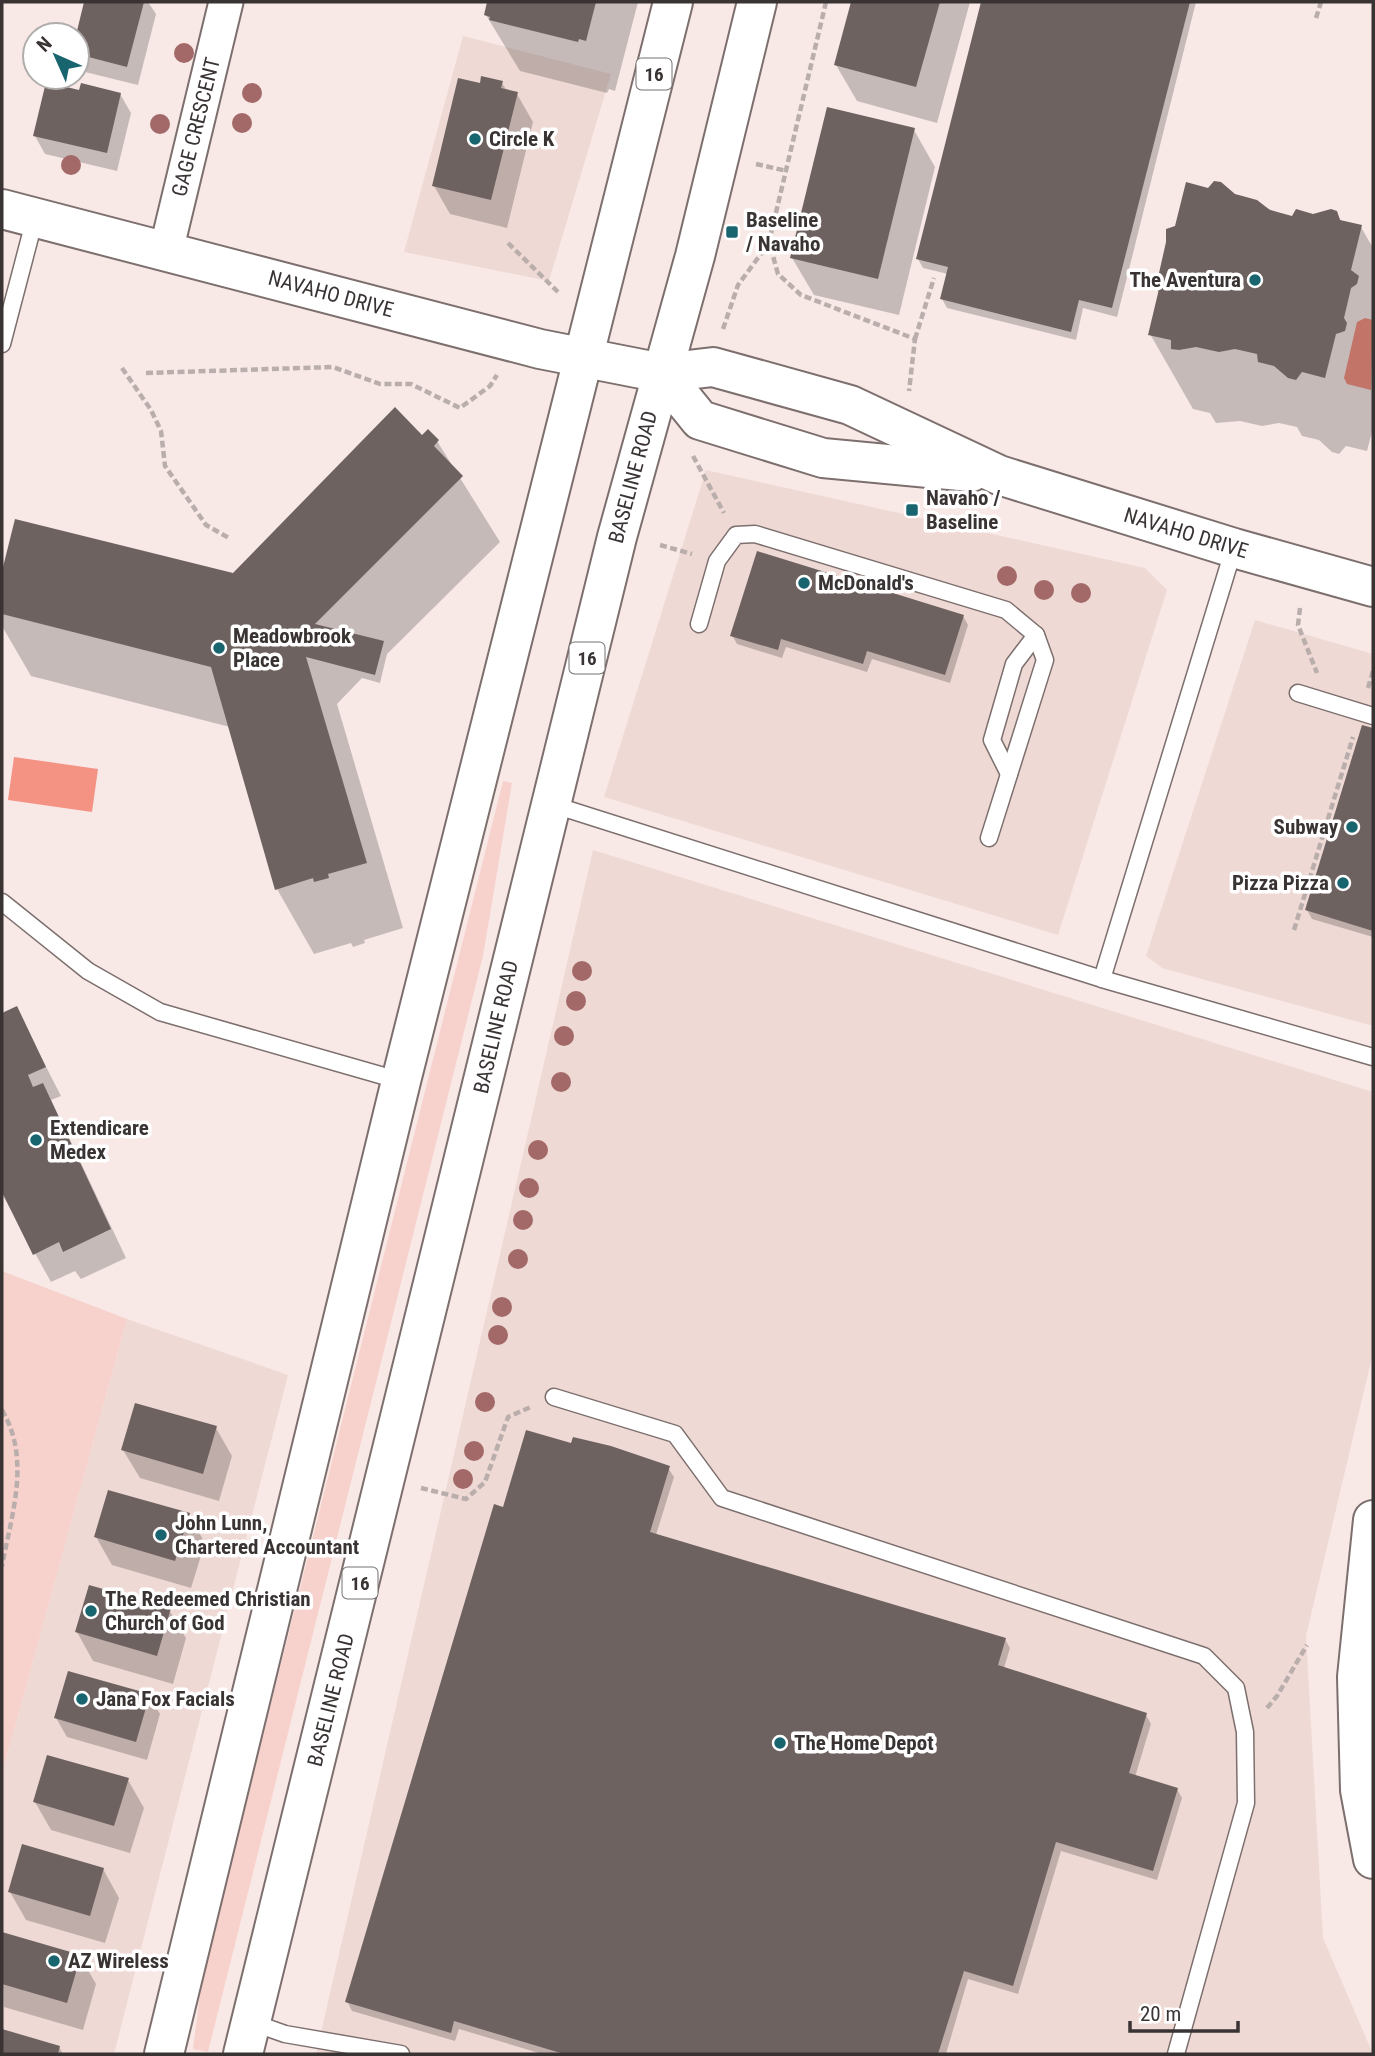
<svg xmlns="http://www.w3.org/2000/svg" width="1375" height="2056" font-family="'Roboto Condensed',sans-serif">
<style>
.built{fill:#efd9d5}
.green{fill:#f7d2cc}
.water{fill:#f49284}
.shadow{fill:#0003}
.building{fill:#6e6260}
.lines{fill:none;stroke-linecap:round;stroke-linejoin:round}
.service-casing{stroke:#7c6f6d;stroke-width:19}
.minor-casing{stroke:#7c6f6d;stroke-width:37}
.tertiary-casing{stroke:#7c6f6d;stroke-width:42}
.primary-casing{stroke:#7c6f6d;stroke-width:42}
.path{stroke:#b9aeac;stroke-width:4.5;stroke-dasharray:7 3.5;stroke-linecap:butt}
.service{stroke:#fff;stroke-width:16}
.minor{stroke:#fff;stroke-width:33}
.tertiary{stroke:#fff;stroke-width:38}
.primary{stroke:#fff;stroke-width:38}
.tree{fill:#a26968}
.poi-dot{fill:#19656f;stroke:#fff;stroke-width:2.5}
.labels{text-anchor:middle;stroke-width:7;stroke-linejoin:round;paint-order:stroke}
.shield{fill:#fff;stroke:#747170;stroke-width:2}
.shield-label{font-size:19px;font-weight:bold;fill:#393433}
.street-label{font-size:21px;fill:#393433;stroke:#fff}
.poi-label{font-size:21px;font-weight:bold;fill:#393433;stroke:#fff;text-anchor:start}
</style>
<rect width="100%" height="100%" fill="#f8e9e7"/>
<g class="built">
<path d="M463,36L611,74L549,281L404,252Z"/>
<path d="M706,470L1145,568L1167,590L1058,935L604,797Z"/>
<path d="M1255,620L1373,654V1026L1162,968L1146,956Z"/>
<path d="M593,850L1373,1092V1353L1306,1636L1323,1938L1373,2054H316Z"/>
<path d="M127,1319L288,1375L114,2054H2V1774Z"/>
</g>
<g class="green">
<path d="M503,781L512,783L483,956L208,2052L193,2049L202,1978Z"/>
<path d="M2,1271L127,1319L2,1774Z"/>
</g>
<g class="water">
<path d="M1365,318L1373,320L1371,390L1347,384L1344,378L1357,322Z"/>
<path d="M14,757L98,769L92,812L8,800Z"/>
</g>
<g class="shadow">
<path d="M86,2H148L156,14L138,85L85,72L77,58V40Z"/>
<path d="M489,2H638L615,91L609,89L607,93L520,71L486,15Z"/>
<path d="M853,2H970L937,123L857,101L836,65Z"/>
<path d="M983,2H1196L1117,317L1083,308L1076,340L947,308L942,299L948,274L923,268L918,259Z"/>
<path d="M502,83L507,91L517,94L533,122L507,228L450,214L434,186L481,85Z"/>
<path d="M81,92L120,94L131,113L117,171L45,154L35,136Z"/>
<path d="M914,130L935,167L899,315L814,295L792,258Z"/>
<path d="M1234,196L1293,218L1336,213L1342,222L1361,227L1373,248V428L1367,451L1346,446L1339,454L1332,452L1319,440L1302,436L1297,427L1279,423L1262,426L1240,421L1216,423L1210,413L1193,409L1150,334L1160,295L1156,288V277Z"/>
<path d="M422,437L437,441L500,542L387,654L380,683L362,678L337,704L403,928L364,940L365,943L353,947L351,943L314,954L277,889L230,727L31,676L2,626V578L16,521L233,575Z"/>
<path d="M963,616L968,625L950,683L872,659L867,672L786,647L782,658L737,644L732,635Z"/>
<path d="M1363,727L1373,730V937L1312,919L1307,910Z"/>
<path d="M16,1008L61,1096L51,1100L126,1258L81,1279L75,1271L51,1282L2,1194V1015Z"/>
<path d="M216,1428L232,1456L219,1501L140,1478L123,1450Z"/>
<path d="M573,1445L668,1468L674,1477L656,1535L1005,1639L1010,1648L1004,1668L1146,1715L1151,1724L1135,1777L1177,1789L1182,1798L1157,1880L1061,1851L1018,1994L968,1979L946,2054H542L459,2029L455,2041L352,2011L347,2001L504,1509Z"/>
<path d="M189,1515L205,1543L191,1588L112,1565L96,1537Z"/>
<path d="M169,1610L186,1638L173,1684L93,1661L77,1632Z"/>
<path d="M149,1695L160,1714L147,1760L67,1737L56,1718Z"/>
<path d="M128,1780L144,1808L130,1853L51,1830L35,1802Z"/>
<path d="M103,1869L119,1898L105,1943L26,1920L10,1892Z"/>
<path d="M2,1933L80,1956L96,1984L83,2030L4,2007Z"/>
<path d="M2,2031L59,2047L63,2054H2Z"/>
</g>
<g class="building">
<path d="M84,2H144L127,67L77,54L76,35Z"/>
<path d="M487,2H596L586,41L579,39L578,42L489,20L490,17L484,15Z"/>
<path d="M851,2H940L916,87L834,65Z"/>
<path d="M981,2H1190L1112,308L1079,300L1071,332L940,299L948,267L916,259Z"/>
<path d="M481,76L503,81L501,88L518,92L491,200L432,186L458,78L480,83Z"/>
<path d="M46,82L79,90L81,83L121,93L107,153L33,136Z"/>
<path d="M827,107L915,128L878,279L790,258Z"/>
<path d="M1214,181L1221,182L1235,194L1257,200L1270,210L1292,216L1296,209L1313,214L1331,209L1337,211L1340,220L1362,225L1351,270L1359,276L1357,284L1351,288L1344,318L1347,323L1345,331L1336,334L1325,378L1302,372L1296,380L1288,378L1274,366L1258,362L1257,354L1235,349L1219,352L1196,347L1179,350L1171,349V340L1148,335L1159,289L1154,288L1152,284L1159,273L1166,242V229L1175,226L1186,182L1208,188Z"/>
<path d="M395,407L422,435L428,429L439,440L434,446L463,476L315,624L384,641L375,675L306,657L367,863L328,874L329,878L314,882L313,878L275,890L211,667L2,614V571L15,519L233,573Z"/>
<path d="M757,551L964,615L945,675L867,651L863,664L781,639L778,650L730,636Z"/>
<path d="M1362,725L1373,728V931L1305,910Z"/>
<path d="M17,1006L46,1067L28,1075L33,1087L43,1083L111,1229L63,1252L59,1242L33,1255L2,1192V1013Z"/>
<path d="M135,1403L217,1426L203,1474L121,1450Z"/>
<path d="M526,1430L571,1443L573,1437L611,1446L670,1466L650,1532L1006,1638L998,1665L1147,1713L1129,1773L1178,1788L1153,1871L1056,1842L1013,1986L964,1971L938,2054H564L454,2021L451,2033L345,2002L494,1504L503,1507Z"/>
<path d="M108,1490L190,1513L175,1561L94,1537Z"/>
<path d="M89,1585L171,1608L157,1656L75,1632Z"/>
<path d="M68,1671L150,1694L136,1742L54,1718Z"/>
<path d="M47,1755L129,1778L114,1826L33,1802Z"/>
<path d="M22,1844L104,1868L90,1916L8,1892Z"/>
<path d="M2,1932L81,1955L67,2003L2,1984Z"/>
<path d="M2,2029L60,2046L58,2054H2Z"/>
</g>
<g class="lines">
<g class="service-casing">
<g id="service">
<path d="M2,344L35,218"/>
<path d="M699,624L717,561L736,535L755,534L1006,610L1036,635L1045,660L989,838"/>
<path d="M1298,693L1373,716"/>
<path d="M1009,774L992,740L1014,664L1036,635"/>
<path d="M551,804L1102,979L1373,1057"/>
<path d="M2,902L88,971L160,1012L401,1081"/>
<path d="M1102,979L1234,548"/>
<path d="M554,1397L675,1434L722,1498L1204,1656L1236,1688L1245,1732L1246,1803L1176,2054"/>
<path d="M251,2022L285,2034L401,2054"/>
</g>
</g>
<g class="minor-casing">
<path id="minor" d="M166,251L226,2"/>
</g>
<g class="tertiary-casing">
<g id="tertiary">
<path d="M2,209L540,349L662,373L713,367L850,405L999,475L1234,548L1373,587"/>
<path d="M662,373L700,420L823,458L971,472"/>
<path d="M1373,1520L1357,1677L1360,1790L1373,1859"/>
</g>
</g>
<g class="primary-casing">
<g id="primary">
<path d="M164,2054L401,1081L673,2"/>
<path d="M243,2054L617,537L695,256L757,2"/>
</g>
</g>
<g class="path">
<path d="M826,2L769,242L778,274L801,295L915,339L909,391"/>
<path d="M1316,18L1321,2"/>
<path d="M756,164L787,171"/>
<path d="M508,243L558,292"/>
<path d="M723,329L738,285L769,243"/>
<path d="M915,339L934,278"/>
<path d="M122,368L151,410L161,431L165,466L206,525L229,538"/>
<path d="M146,373L333,367L380,384H411L460,408L490,386L497,375"/>
<path d="M693,456L724,513"/>
<path d="M660,545L692,554"/>
<path d="M1300,608L1298,625L1317,673"/>
<path d="M1368,688L1373,671"/>
<path d="M1294,930L1353,737"/>
<path d="M2,1410C31,1459 12,1513 2,1566"/>
<path d="M421,1488L466,1499L485,1482L508,1417L533,1406"/>
<path d="M1267,1708L1277,1696L1307,1645"/>
</g>
<use href="#service" class="service"/>
<use href="#minor" class="minor"/>
<use href="#tertiary" class="tertiary"/>
<use href="#primary" class="primary"/>
</g>
<g class="tree">
<circle cx="184" cy="53" r="10"/>
<circle cx="252" cy="93" r="10"/>
<circle cx="242" cy="123" r="10"/>
<circle cx="160" cy="124" r="10"/>
<circle cx="71" cy="165" r="10"/>
<circle cx="1007" cy="576" r="10"/>
<circle cx="1044" cy="590" r="10"/>
<circle cx="1081" cy="593" r="10"/>
<circle cx="582" cy="971" r="10"/>
<circle cx="576" cy="1001" r="10"/>
<circle cx="564" cy="1036" r="10"/>
<circle cx="561" cy="1082" r="10"/>
<circle cx="538" cy="1150" r="10"/>
<circle cx="529" cy="1188" r="10"/>
<circle cx="523" cy="1220" r="10"/>
<circle cx="518" cy="1259" r="10"/>
<circle cx="502" cy="1307" r="10"/>
<circle cx="498" cy="1335" r="10"/>
<circle cx="485" cy="1402" r="10"/>
<circle cx="474" cy="1451" r="10"/>
<circle cx="463" cy="1479" r="10"/>
</g>
<g class="poi-dot">
<circle cx="475" cy="139" r="7"/>
<rect x="725" y="225" width="14" height="14" rx="3.5"/>
<circle cx="1255" cy="280" r="7"/>
<rect x="905" y="503" width="14" height="14" rx="3.5"/>
<circle cx="804" cy="583" r="7"/>
<circle cx="219" cy="648" r="7"/>
<circle cx="1352" cy="827" r="7"/>
<circle cx="1343" cy="883" r="7"/>
<circle cx="36" cy="1140" r="7"/>
<circle cx="161" cy="1535" r="7"/>
<circle cx="91" cy="1611" r="7"/>
<circle cx="82" cy="1699" r="7"/>
<circle cx="780" cy="1743" r="7"/>
<circle cx="54" cy="1961" r="7"/>
</g>
<g class="labels">
<g class="shield">
<rect x="636.5" y="58.5" width="35" height="31" rx="5"/>
<rect x="569.5" y="642.5" width="35" height="31" rx="5"/>
<rect x="342.5" y="1567.5" width="35" height="31" rx="5"/>
</g>
<g class="shield-label">
<text x="654" y="81">16</text>
<text x="587" y="665">16</text>
<text x="360" y="1590">16</text>
</g>
<g class="street-label">
<text transform="translate(196 127) rotate(-76)" y="7">GAGE CRESCENT</text>
<text transform="translate(331 294) rotate(15)" y="7">NAVAHO DRIVE</text>
<text transform="translate(633 477) rotate(-75)" y="7">BASELINE ROAD</text>
<text transform="translate(1186 533) rotate(17)" y="7">NAVAHO DRIVE</text>
<text transform="translate(496 1027) rotate(-77)" y="7">BASELINE ROAD</text>
<text transform="translate(331 1700) rotate(-76)" y="7">BASELINE ROAD</text>
</g>
<g class="poi-label">
<text x="489" y="146">Circle K</text>
<text x="746" y="227">Baseline<tspan x="746" dy="24">/ Navaho</tspan></text>
<text x="1241" y="287" text-anchor="end">The Aventura</text>
<text x="926" y="505">Navaho /<tspan x="926" dy="24">Baseline</tspan></text>
<text x="818" y="590">McDonald's</text>
<text x="233" y="643">Meadowbrook<tspan x="233" dy="24">Place</tspan></text>
<text x="1338" y="834" text-anchor="end">Subway</text>
<text x="1329" y="890" text-anchor="end">Pizza Pizza</text>
<text x="50" y="1135">Extendicare<tspan x="50" dy="24">Medex</tspan></text>
<text x="175" y="1530">John Lunn,<tspan x="175" dy="24">Chartered Accountant</tspan></text>
<text x="105" y="1606">The Redeemed Christian<tspan x="105" dy="24">Church of God</tspan></text>
<text x="96" y="1706">Jana Fox Facials</text>
<text x="794" y="1750">The Home Depot</text>
<text x="68" y="1968">AZ Wireless</text>
</g>
</g>
<rect width="1375" height="2056" fill="none" stroke="#393433" stroke-width="7"/>
<g transform="translate(56 56) rotate(315)"><circle r="33" fill="#ffffff" stroke="#b0aead" stroke-width="2"/>
<path d="M0-5L12 26L0 18L-12 26Z" fill="#19656f"/>
<text y="-10" font-size="19" font-weight="bold" text-anchor="middle" fill="#393433">N</text>
</g>
<path d="M1130 2021v10h108v-10" fill="none" stroke="#393433" stroke-width="3.5"/>
<text x="1140" y="2021" font-size="21" fill="#393433" stroke="#ffffff" stroke-width="5" paint-order="stroke">20 m</text>
</svg>
